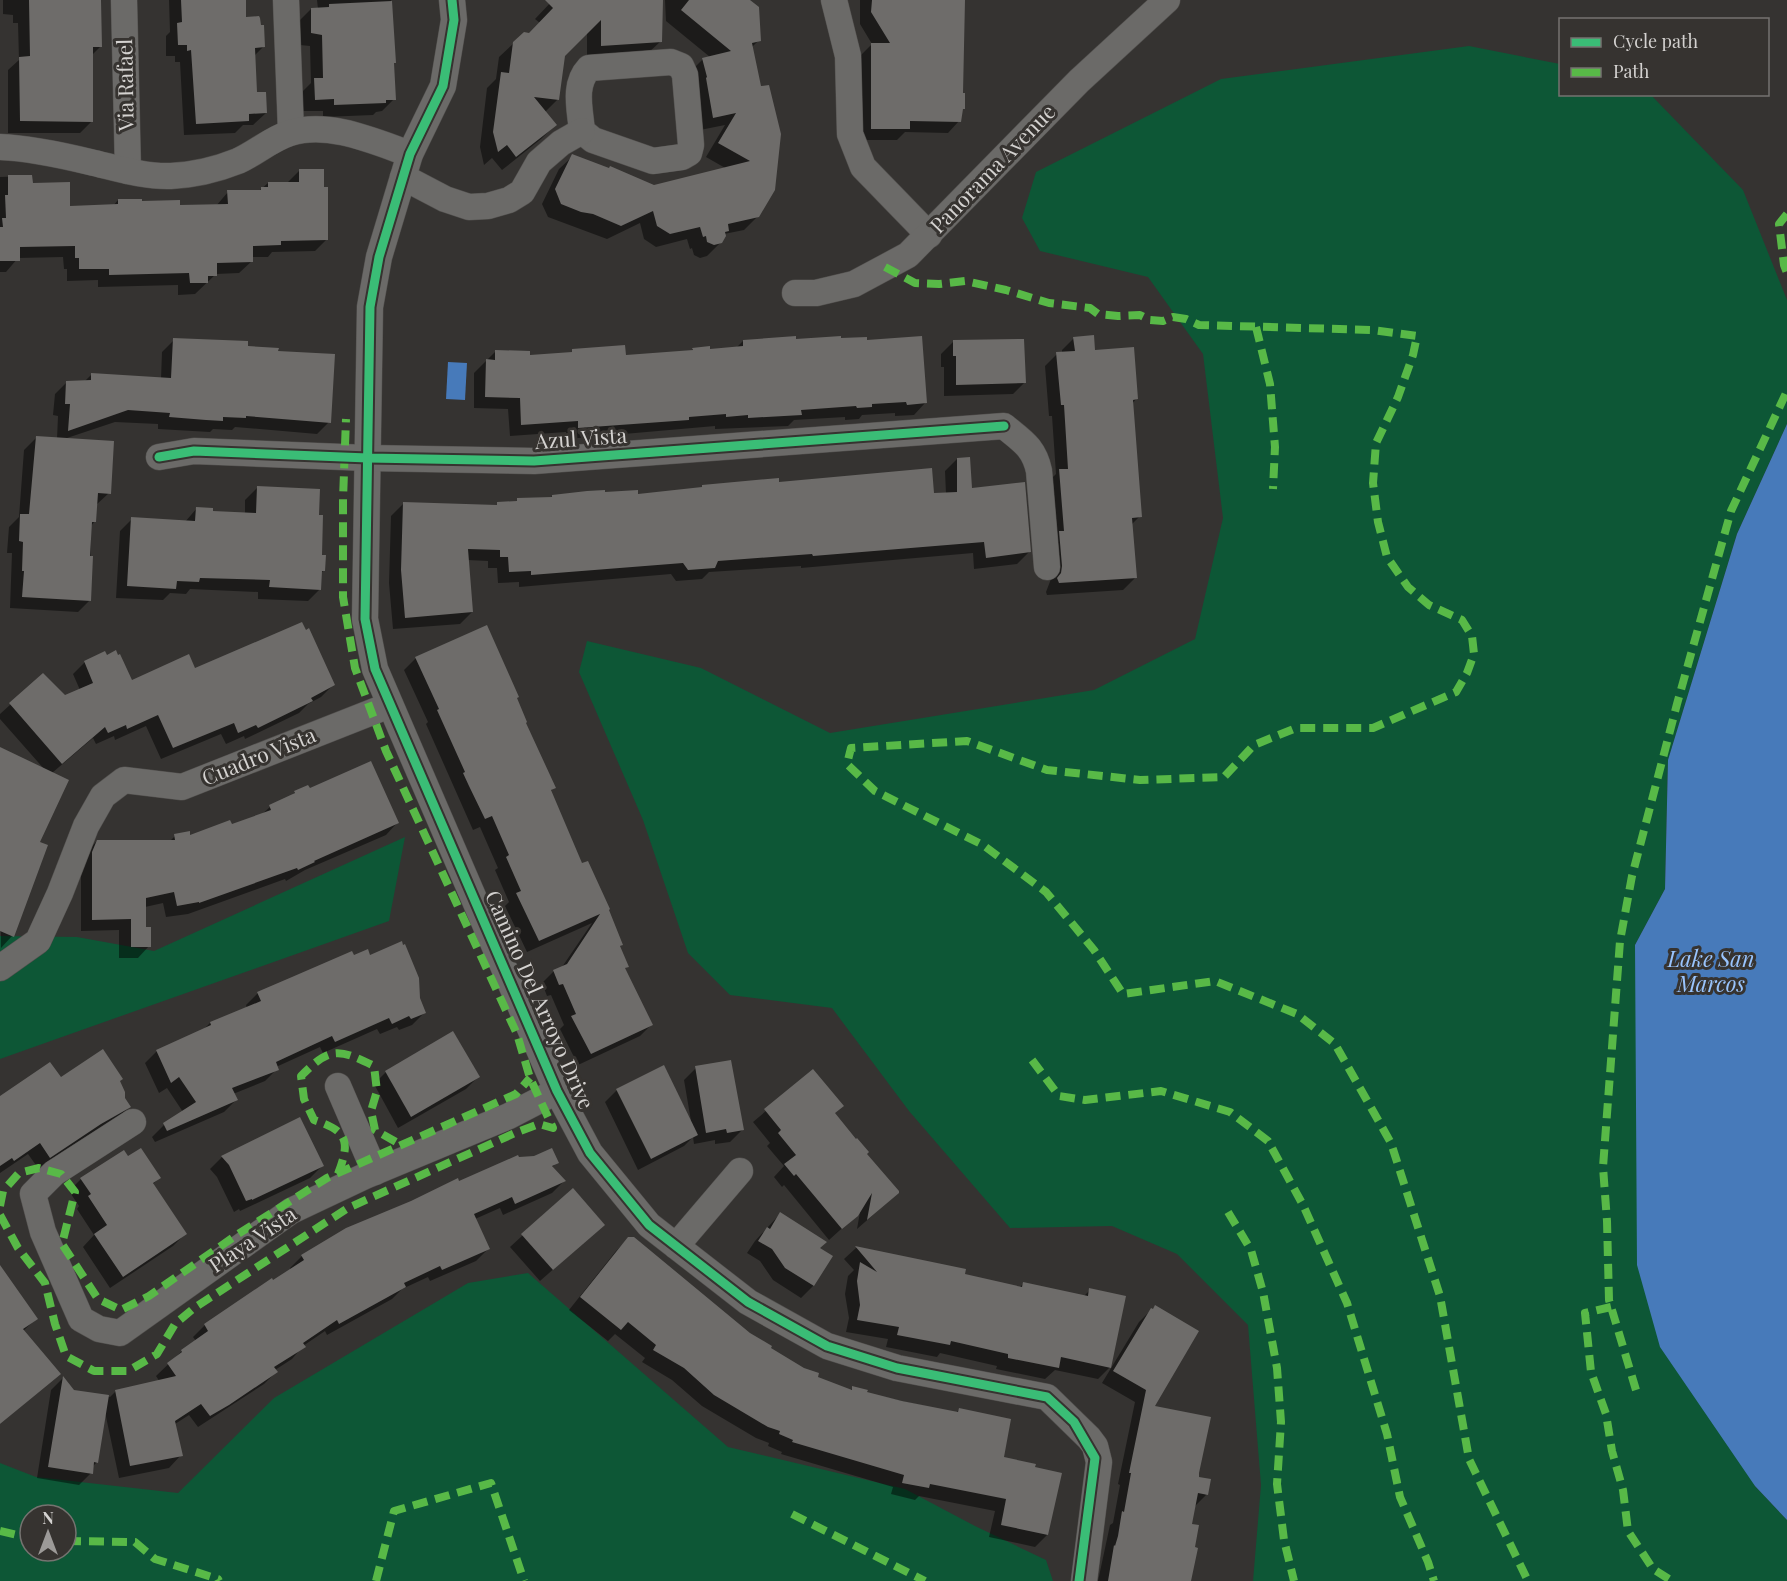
<svg xmlns="http://www.w3.org/2000/svg" width="1787" height="1581" font-family="'Playfair Display',serif">
<style>
.green{fill:#0d5736;fill-rule:evenodd}
.water{fill:#477aba}
.shadow{fill:#0007}
.building{fill:#6e6c6a}
.lines{fill:none;stroke-linecap:round;stroke-linejoin:round}
.minor-casing{stroke:#514f4d;stroke-width:27}
.minor{stroke:#6b6a68;stroke-width:26}
.quiet{stroke:#58b947;stroke-width:8;stroke-dasharray:15 8;stroke-linecap:butt}
.cycleway-casing{stroke:#363330;stroke-width:13}
.cycleway{stroke:#3abd76;stroke-width:9}
.labels{text-anchor:middle;stroke-width:6;stroke-linejoin:round;paint-order:stroke}
.street-label{font-size:21px;fill:#d4d2d0;stroke:#363330}
.water-label{font-size:22px;font-style:italic;fill:#99c4fd;stroke:#363330}
</style>
<rect width="100%" height="100%" fill="#353331"/>
<g class="green">
<path d="M1469,46L1560,64V94L1651,95L1743,190L1787,300V424L1737,534L1668,760L1665,889L1635,945L1755,1486L1787,1520V1581H1253L1261,1485L1248,1325L1177,1254L1112,1226L1010,1228L909,1111L832,1008L730,995L688,953L643,820L579,672L587,641L701,668L830,733L1094,690L1195,639L1223,518L1203,354L1148,277L1040,251L1022,218L1036,172L1221,79Z"/>
<path d="M405,837L389,921L0,1059V936L77,937L154,951Z"/>
<path d="M528,1273L728,1447L905,1489L975,1526L1046,1560L1053,1581H0V1463L36,1477L178,1493L274,1398L468,1283ZM30,1515H66V1551H30Z"/>
</g>
<g class="water">
<path d="M448,362L467,363L465,400L446,399Z"/>
<path d="M1787,424V1520L1755,1486L1660,1347L1637,1265L1635,945L1665,889L1668,760L1737,534Z"/>
</g>
<g class="shadow">
<path d="M3,0H100V47L92,55V121L80,133H8V70L19,60L18,23H13V15L3,14Z"/>
<path d="M169,0H241L242,19L263,47L254,56L255,94L266,113L253,125H243L235,133L184,135L180,62H175V56H166V36L170,32Z"/>
<path d="M317,0H391L395,62L393,64L394,99L382,111L376,112L373,115L323,117V111H303V91L311,83L310,46L300,45L299,21L311,9H318Z"/>
<path d="M553,0H658L661,41L646,55L587,59V32L564,56L558,99L545,112L555,125L541,139L502,170L492,158L484,165L480,147L487,88L496,79L499,57L514,43L529,34L540,23L535,19Z"/>
<path d="M665,0H747L759,40L751,48L758,216L744,230L724,234L721,242L707,256L700,258L694,255L692,248L690,249L687,239L656,247L644,239L640,223L607,239L548,217L542,204L559,169L573,156L654,187L727,169L706,157L725,125L700,130L690,72L703,59L710,57L666,21Z"/>
<path d="M860,0H964L962,94L964,108L961,111L959,121L948,133L905,132L897,140H860V56L872,44L860,24Z"/>
<path d="M299,171L327,239L315,251L272,252L268,257H251L252,261L239,273L216,274L195,294L178,295V285L98,287V280L67,281V269H64L63,257L18,258L6,272H0V177L31,176V185L69,207L113,206L118,200L179,206H216L228,192L259,191L268,183H287Z"/>
<path d="M1074,338L1094,351L1136,399L1132,404L1140,516L1131,525L1135,578L1123,590L1047,595L1046,592L1051,579L1048,545L1047,483L1056,474L1052,416H1049L1045,366L1057,354L1062,353V350Z"/>
<path d="M174,340L277,353L329,422L317,434L235,427L232,430L213,429L210,432L158,429V424L115,422L64,439L109,493L96,505L95,521L91,526L90,600L78,612L10,608L12,553H7L9,527L19,517L24,450L36,438L57,439L58,416L53,415L55,394L67,382H84L92,374L161,379L162,352Z"/>
<path d="M840,340L866,342L925,403L914,415L895,416V413L862,415L859,419L845,420V417L794,420L788,426L715,429V426L567,439L566,432L510,436L508,409L474,408V373L495,352L529,356L570,354L573,351L625,356L691,351L693,349L709,350L736,348L743,341Z"/>
<path d="M953,342L1025,382L1013,394L944,396V367H941V354Z"/>
<path d="M957,459L971,489L1029,552L1017,564L974,569L973,553L801,568V566L709,572L702,579L676,581L671,574L519,587V582L498,583L497,568H488V561L467,560L472,612L460,624L393,629L389,583L391,516L403,504L495,507L498,504L514,503L518,500L551,498L552,496H637L778,484L946,494L945,471Z"/>
<path d="M257,488L321,556L324,570L320,574V589L308,601L258,599V592L190,589L186,594L170,593L163,600L116,598L120,531L132,519L185,522L197,508L212,512L245,514V500Z"/>
<path d="M416,658L515,698L524,723L554,787L550,792L582,865L607,910L622,945L619,947L627,966L624,969L652,1024L640,1036L578,1065L560,1029L564,1025L551,995L547,996L542,983L554,971L562,967L592,923L527,952L505,906L509,902L495,870L498,868L480,827L473,830L426,724L428,722L404,670Z"/>
<path d="M85,662L131,682L194,670L333,685L321,697L308,704L299,713L245,739L244,736L226,744L221,734L161,759L146,726L115,740L114,736L96,744L93,738L52,773L38,842L12,936L1,948L0,749L45,770L0,719V714L43,675L65,697L80,690L73,674Z"/>
<path d="M295,792L397,823L386,835L305,870L286,881L285,879L188,914L166,917L163,903L145,907V928L149,946L138,958H119V930L81,931V865L85,853L97,841L169,842L175,836L189,837L231,826L261,815L270,807L290,798Z"/>
<path d="M353,956L369,957L418,999L424,1013L412,1025L399,1030L397,1027L380,1034L377,1029L323,1053L320,1047L276,1067L277,1069L265,1081L233,1094L236,1100L224,1112L155,1142L152,1137L164,1125L183,1112L167,1088L159,1093L145,1063L157,1051L203,1030L210,1023L247,1008L246,1005L258,993Z"/>
<path d="M452,1033L478,1077L466,1089L398,1128L374,1084L386,1072Z"/>
<path d="M696,1068L742,1130L730,1142L715,1144V1140L694,1144L693,1137L684,1146L638,1170L605,1102L617,1090L691,1121L684,1080Z"/>
<path d="M813,1071L833,1114L898,1193L857,1229L860,1212L829,1240L784,1185L782,1187L774,1177L784,1166L767,1146L770,1143L753,1122Z"/>
<path d="M60,1079L124,1099L129,1107L117,1119L87,1136L38,1168L28,1154L0,1173V1098Z"/>
<path d="M222,1157L322,1166L310,1178L240,1211L239,1209L234,1212L217,1177L210,1169Z"/>
<path d="M518,1158L557,1163L552,1167L564,1181L552,1193L503,1215L500,1208L475,1219L488,1249L476,1261L430,1281L428,1277L402,1289L392,1299L327,1335L325,1331L303,1346L292,1359L275,1370L276,1372L264,1384L198,1427L189,1415L175,1424L181,1455L169,1468L119,1478L105,1412L97,1462L92,1467L91,1473L79,1485L37,1478L51,1390L63,1378L73,1391L110,1397L116,1391L160,1382L156,1376L182,1351L196,1341L193,1337L205,1325L291,1270L290,1268L302,1256L347,1230Z"/>
<path d="M159,1178L152,1185L185,1234L173,1246L110,1288L83,1247L94,1235L77,1209L79,1206L69,1191L81,1179Z"/>
<path d="M572,1190L591,1236L540,1281L510,1247Z"/>
<path d="M780,1214L818,1249L831,1257L813,1286L801,1298L773,1280L760,1261L747,1253L755,1241Z"/>
<path d="M628,1239L769,1349L816,1377L850,1391L853,1388L865,1393L956,1413L959,1410L1002,1458L1047,1535L1035,1547L989,1537L995,1511L919,1496L915,1500L891,1494L893,1487L781,1454L782,1452L768,1446L769,1443L756,1438L702,1406L672,1380L642,1362L645,1358L615,1334L608,1341L569,1310L616,1251Z"/>
<path d="M856,1248L964,1270L963,1275L1019,1288L1023,1284L1084,1296L1090,1290L1110,1367L1098,1379L1055,1370L1045,1379L996,1369L997,1366L940,1353L937,1357L886,1347L888,1339L846,1332L849,1318L845,1294L848,1276L854,1270L844,1259Z"/>
<path d="M0,1281L36,1319L23,1331L59,1374L0,1424Z"/>
<path d="M1151,1310L1152,1407L1198,1478L1206,1495L1194,1507L1191,1525L1190,1581H1098L1110,1525L1113,1523L1120,1485L1118,1484L1135,1402L1102,1383L1139,1322Z"/>
</g>
<g class="building">
<path d="M29,0H101L102,47H93V122L20,121L19,57L30,56Z"/>
<path d="M181,0H246V17L259,16L260,18L261,25H264L265,47L255,48L257,92H266L267,113L249,114V121L196,124L191,50L187,51V45H178L177,23L182,22Z"/>
<path d="M545,0H663L662,42L601,46V20L565,56L559,100L534,97L557,125L516,157L507,145L498,152L493,132L501,72L509,73L513,42L524,32L529,33L553,8Z"/>
<path d="M689,0H750L759,7L761,41L752,43L761,86L769,85L781,134L775,190L759,217L728,224L729,231L725,232L726,236L722,243L714,245L707,242L706,236L703,237L700,227L670,234L657,226L653,211L621,226L593,214L581,212L561,204L555,189L572,154L609,168L610,166L654,185L750,161L718,143L736,113L713,118L706,78L707,77L702,58L731,51L681,10Z"/>
<path d="M872,0H965L963,93H965V109H963L961,122L910,121V129H871V43H890L871,12Z"/>
<path d="M392,1L396,63H394L396,100H386V103L334,105V99L315,100L314,78H323L322,35L311,33V8L329,7V4Z"/>
<path d="M299,169H324V187H328V240L281,241V245L253,246V262L217,263V276H208V283H190L189,273L109,275V269H79V258H75V246L20,247V261H0V227H3L2,218H6L5,195H8V175H32L33,183L70,182V206L118,204V199H142V201L180,200V205L228,204L227,190H261V187H268V182H299Z"/>
<path d="M1094,335L1095,350L1134,347L1138,399L1133,400L1142,517L1132,518L1137,578L1059,583L1057,578L1061,573L1062,566L1059,531H1064L1059,469H1068L1064,405H1061L1056,352L1075,351L1073,337Z"/>
<path d="M796,336V339L841,336V338L867,337V340L922,336L927,403L907,405L906,402L872,404V407L857,408L856,406L801,410L802,415L748,418V415L726,417V414L689,417V420L578,428V421L521,425L520,398L485,397L486,359L495,360V350L530,351V355L572,352V349L625,345L626,355L693,350L692,348L710,346V349L743,346V340Z"/>
<path d="M173,338L248,341V346L279,348L278,351L335,354L331,423L246,416V418L223,417V421L206,420L169,417L170,413L128,410L68,431L70,404H65L66,381L91,380V373L171,378Z"/>
<path d="M1024,339L1026,383L956,385V356H953V340Z"/>
<path d="M36,436L114,441L111,494L98,493L96,522H92L90,556H93L91,601L22,597L24,571H22L23,542L19,541L20,514H29Z"/>
<path d="M970,457L972,488L1025,482L1031,552L986,558L984,542L813,556L812,554L718,561L715,568L688,570L683,563L531,575V571L509,572L508,557H500V550L468,549L473,612L405,618L401,570L403,502L497,505V502L517,501V498L552,497V495L587,491L605,490V492L638,490V494L702,487V485L779,478V482L932,468L934,493L957,492V458Z"/>
<path d="M257,486L320,489L319,515H323L322,555H326L325,571H322L321,590L269,587L270,580L200,578L199,582L177,581L176,589L127,586L131,517L195,521L196,507L213,508V511L256,513Z"/>
<path d="M302,622L306,630L309,628L335,685L311,698L313,701L258,728L256,725L238,733L234,723L173,748L158,715L127,729L126,725L108,733L105,727L62,764L9,703L43,673L65,695L93,683L84,661L105,651L107,655L116,650L118,655L120,654L132,680L189,654L195,668Z"/>
<path d="M487,625L519,697L517,698L527,722L526,723L556,788L551,790L582,863L588,861L610,909L609,910L623,945L620,946L629,967L625,968L653,1025L591,1054L571,1016L576,1014L563,984L559,985L553,970L567,964L600,914L539,941L516,893L521,891L506,857L509,855L492,816L485,819L469,786L463,773L465,772L437,710L439,709L415,657Z"/>
<path d="M0,747L69,780L40,842L48,845L14,937L0,931Z"/>
<path d="M371,761L399,823L314,861L315,862L298,870L297,868L199,903V902L177,906L174,892L146,898V927H151V947H131V919L92,920V852L97,840H175L174,834L190,831V835L230,820L232,824L271,810L269,805L295,793L294,791L308,785L310,788Z"/>
<path d="M402,941L403,945L405,944L419,978L420,998L426,1013L411,1019L409,1016L392,1024L389,1018L335,1042L332,1036L276,1062L279,1070L232,1088L238,1100L167,1131L163,1123L196,1102L179,1077L171,1083L156,1050L211,1025L210,1022L261,1001L257,992L292,977L352,951L354,955L368,949L370,955Z"/>
<path d="M453,1031L480,1077L411,1117L385,1071Z"/>
<path d="M103,1049L123,1079L120,1081L125,1092V1098L131,1107L101,1124L50,1158L40,1143L14,1161L12,1158L0,1166V1096L50,1062L61,1077Z"/>
<path d="M731,1060L744,1130L727,1133L726,1129L706,1133L695,1066Z"/>
<path d="M664,1065L698,1135L651,1159L616,1089Z"/>
<path d="M813,1069L844,1106L835,1113L856,1139L857,1138L869,1152L867,1154L899,1191V1193L867,1220L872,1193L858,1216L842,1229L796,1174L794,1176L784,1164L796,1155L778,1133L781,1130L764,1109Z"/>
<path d="M300,1117L324,1166L252,1200V1199L246,1201L229,1165L221,1156Z"/>
<path d="M141,1148L161,1178L153,1183L187,1234L123,1277L94,1234L107,1225L88,1196L91,1194L80,1178L124,1150L128,1156Z"/>
<path d="M552,1148L559,1163L552,1166L566,1181L515,1204L512,1197L474,1214L490,1249L442,1270L440,1266L404,1283L406,1287L339,1324L337,1320L303,1343L306,1347L274,1367L278,1372L229,1405L210,1416L201,1404L175,1421L183,1456L130,1466L115,1390L176,1376L167,1363L182,1352L181,1350L208,1331L204,1324L272,1278L273,1280L304,1260L301,1255L346,1228L411,1201L458,1178L459,1181L518,1155L519,1157L534,1156Z"/>
<path d="M573,1188L605,1225L553,1270L521,1234Z"/>
<path d="M780,1212L827,1242L820,1248L833,1256L814,1286L785,1268L772,1249L758,1241L767,1227L770,1229Z"/>
<path d="M628,1237H634L750,1333L772,1346L771,1348L804,1368L819,1373L818,1377L852,1390V1386L868,1390L867,1392L902,1401L958,1412L959,1408L1011,1419L1004,1457L1036,1464L1035,1467L1062,1473L1048,1535L1001,1525L1006,1499L930,1484L929,1488L902,1483L904,1475L792,1442L793,1440L779,1434L780,1431L768,1427L714,1395L684,1368L653,1350L656,1345L628,1322L621,1330L580,1297Z"/>
<path d="M855,1246L966,1269L965,1274L1022,1287L1023,1282L1088,1296L1089,1288L1126,1296L1111,1368L1061,1357L1059,1368L1008,1358V1354L951,1341L950,1345L897,1335L899,1327L857,1320L860,1305L857,1281L860,1262L877,1272Z"/>
<path d="M0,1265L38,1319L23,1329L61,1374L0,1424Z"/>
<path d="M1155,1305L1199,1331L1155,1406L1211,1417L1199,1473V1477L1211,1479L1208,1495L1198,1493L1192,1524L1199,1525L1195,1547L1198,1548L1191,1581H1108L1114,1545L1115,1546L1118,1536L1122,1511L1124,1512L1131,1473H1129L1146,1390L1113,1371L1151,1308L1153,1309Z"/>
<path d="M63,1376L74,1390L109,1395L98,1463L94,1462L93,1474L48,1467Z"/>
</g>
<g class="lines">
<g class="minor-casing">
<g id="minor">
<path d="M124,0L128,171"/>
<path d="M286,0L291,132"/>
<path d="M452,0L454,20L443,86L410,154L379,257L370,307L365,619L375,669L557,1091L590,1153L649,1225L748,1302L827,1346L897,1368L1047,1397L1089,1438L1095,1446L1099,1462L1084,1581"/>
<path d="M834,0L848,56L850,134L863,167L929,235"/>
<path d="M671,62L681,66L685,75L691,145L689,153L682,157L653,161L593,140L582,131C580,109 573,85 589,68Z"/>
<path d="M0,147C30,148 61,155 90,162C116,168 144,177 171,176C193,175 218,169 238,161C256,153 271,139 290,133C329,121 373,141 410,154"/>
<path d="M403,177L445,199L469,207L488,206L509,200L522,192L539,162L561,143L582,131"/>
<path d="M795,293H816L854,284L908,255L1079,81L1167,0"/>
<path d="M159,457L194,451L368,458L534,461L1004,426C1022,441 1034,447 1039,471L1047,567"/>
<path d="M0,968L38,941L60,893L86,826L103,796L124,780L182,787L390,705"/>
<path d="M338,1086L375,1172"/>
<path d="M133,1122L54,1173L33,1194L43,1232L81,1319L99,1329L120,1333L291,1211L365,1176L509,1116L557,1091"/>
<path d="M676,1246L740,1171"/>
</g>
</g>
<use href="#minor" class="minor"/>
<g class="quiet">
<path d="M1787,214L1779,224L1784,265L1787,273"/>
<path d="M885,267L915,283L939,284L965,281L1006,290L1049,303L1090,308L1098,314L1118,316L1140,315L1150,320L1163,321L1173,317L1186,319L1199,325L1373,330L1417,336L1413,355L1398,397L1376,443L1373,483L1378,522L1387,557L1408,587L1429,605L1462,620L1472,636L1474,654L1467,673L1456,692L1373,728H1296L1254,745L1224,777L1140,780L1047,770L967,741L851,748L847,764L875,791L983,845L1046,892L1094,950L1123,994L1215,981L1297,1014L1335,1044L1391,1143L1440,1296L1469,1459L1528,1581"/>
<path d="M1256,327L1270,384L1275,447L1273,489"/>
<path d="M1032,1060L1059,1096L1085,1100L1161,1091L1230,1112L1268,1141L1303,1205L1347,1303L1387,1434L1400,1497L1428,1562L1434,1581"/>
<path d="M338,1174C351,1140 347,1131 314,1120L304,1099L301,1076C330,1047 338,1048 374,1066L377,1091L371,1111L375,1130L403,1146"/>
<path d="M0,1206L3,1191L19,1173L39,1168L61,1174L75,1192L62,1244L98,1299L121,1310L149,1296L238,1234L327,1178L516,1094L530,1078"/>
<path d="M1228,1212L1251,1250L1263,1292L1277,1368L1281,1422L1277,1484L1284,1540L1294,1581"/>
<path d="M0,1215L18,1248L45,1283L55,1324L66,1356L94,1371H128L157,1354L175,1324L194,1308L348,1208L515,1133L539,1124L553,1128L530,1078L517,1034L386,751L355,668L343,597V499L346,419"/>
<path d="M1611,1307L1585,1313L1591,1372L1606,1414L1612,1451L1623,1490L1628,1531L1653,1569L1672,1581"/>
<path d="M1636,1390L1609,1300L1607,1221L1603,1167L1620,941L1632,876L1677,704L1731,511L1787,391"/>
<path d="M792,1514L925,1581"/>
<path d="M0,1531L30,1538"/>
<path d="M66,1541L135,1542L155,1559L218,1579L219,1581"/>
<path d="M376,1581L394,1511L491,1483L524,1581"/>
</g>
<g class="cycleway-casing">
<g id="cycleway">
<path d="M452,0L454,20L443,86L410,154L379,257L370,307L365,619L375,669L557,1091L590,1153L649,1225L748,1302L827,1346L897,1368L1047,1397L1074,1422L1095,1458L1079,1581"/>
<path d="M159,457L194,451L368,458L534,461L1004,426"/>
</g>
</g>
<use href="#cycleway" class="cycleway"/>
</g>
<g class="labels">
<g class="street-label">
<text transform="translate(126 85) rotate(-91)" y="7">Via Rafael</text>
<text transform="translate(993 169) rotate(-46)" y="7">Panorama Avenue</text>
<text transform="translate(581 439) rotate(-4)" y="7">Azul Vista</text>
<text transform="translate(259 757) rotate(-22)" y="7">Cuadro Vista</text>
<text transform="translate(539 1000) rotate(66)" y="7">Camino Del Arroyo Drive</text>
<text transform="translate(253 1240) rotate(-34)" y="7">Playa Vista</text>
</g>
<g class="water-label">
<text x="1711" y="967">Lake San<tspan x="1711" dy="25">Marcos</tspan></text>
</g>
</g>
<rect x="1559" y="18" width="210" height="78" fill="#363330" stroke="#757370" stroke-width="1.5"/>
<rect x="1571" y="38" width="30" height="9" fill="#3abd76" stroke="#757370" stroke-width="1.5"/>
<text x="1613" y="48" font-size="18" fill="#d4d2d0">Cycle path</text>
<rect x="1571" y="68" width="30" height="9" fill="#58b947" stroke="#757370" stroke-width="1.5"/>
<text x="1613" y="78" font-size="18" fill="#d4d2d0">Path</text>
<g transform="translate(48 1533)"><circle r="28" fill="#363330" stroke="#757370" stroke-width="1.5"/>
<path d="M0-4.5L10 22L0 15L-10 22Z" fill="#9c9a98"/>
<text y="-9" font-size="16" font-weight="bold" text-anchor="middle" fill="#d4d2d0">N</text>
</g>
</svg>
